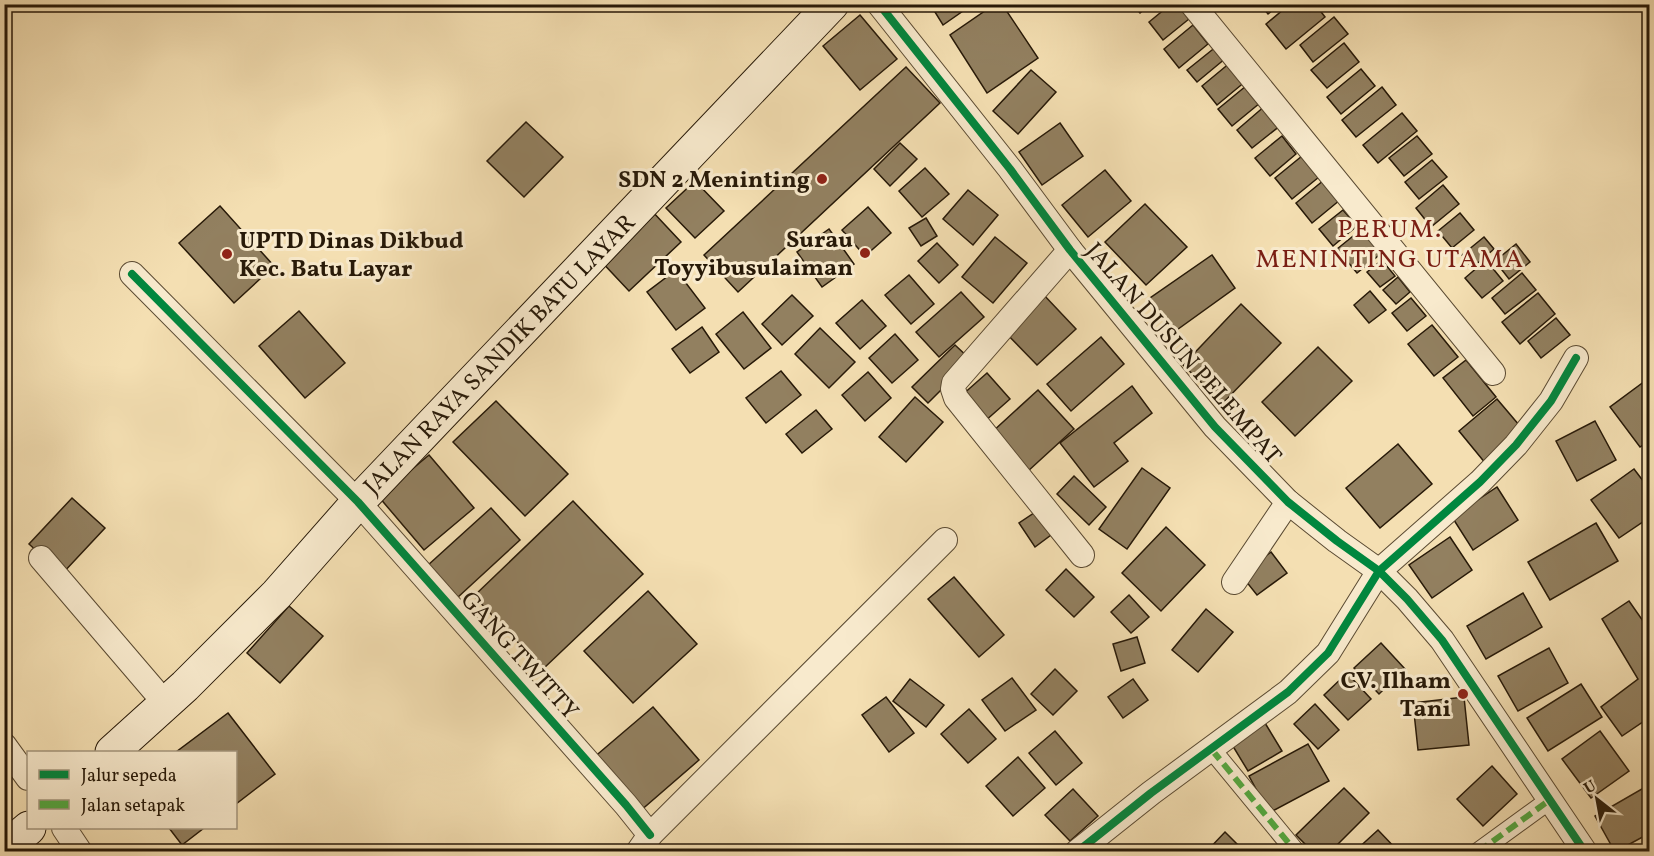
<svg xmlns="http://www.w3.org/2000/svg" width="1654" height="856" font-family="Vollkorn,serif">
<style>
.building{fill:#928060;stroke:#271908;stroke-width:1.5}
.lines{fill:none;stroke-linecap:round;stroke-linejoin:round}
.pedestrian-casing{stroke:#5a4a32;stroke-width:20}
.minor-casing{stroke:#5a4a32;stroke-width:26}
.secondary-casing{stroke:#271908;stroke-width:35}
.pedestrian{stroke:#f8eacd;stroke-width:18}
.minor{stroke:#f8eacd;stroke-width:24}
.secondary{stroke:#f8eacd;stroke-width:33}
.quiet{stroke:#53a941;stroke-width:6;stroke-dasharray:12 6;stroke-linecap:butt}
.cycleway-casing{stroke:#f8eacd;stroke-width:11}
.cycleway{stroke:#00873e;stroke-width:8}
.poi-dot{fill:#8f2418;stroke:#f8eacd;stroke-width:2}
.labels{text-anchor:middle;stroke-width:6;stroke-linejoin:round;paint-order:stroke}
.poi-label{font-size:24px;font-weight:bold;fill:#271908;stroke:#f8eacd;text-anchor:end}
.street-label{font-size:24px;fill:#271908;stroke:#f8eacd}
.neighbourhood-label{font-size:26px;letter-spacing:1.5px;fill:#7a1f14;stroke:#f8eacd}
</style>
<rect width="100%" height="100%" fill="#f4dfb2"/>
<filter id="stains"><feTurbulence type="fractalNoise" baseFrequency=".00333" numOctaves="4"/><feColorMatrix values="0 0 0 0 .2 0 0 0 0 .09 0 0 0 0 .02 0 0 0 .5 -.17"/></filter>
<radialGradient id="worn" r=".72"><stop offset=".6" stop-color="#630" stop-opacity="0"/><stop offset="1" stop-color="#630" stop-opacity=".3"/></radialGradient>
<g class="building">
<path d="M930,4H973L943,25Z"/>
<path d="M995,4H1002L1038,58L987,93L950,35Z"/>
<path d="M1132,4H1150L1140,13Z"/>
<path d="M1171,4H1177L1189,19L1163,40L1149,22Z"/>
<path d="M1260,4H1280L1268,14Z"/>
<path d="M1290,4H1315L1325,17L1286,49L1266,24Z"/>
<path d="M860,15L897,59L860,90L823,46Z"/>
<path d="M1334,17L1348,34L1313,62L1300,45Z"/>
<path d="M1193,25L1208,44L1179,68L1164,49Z"/>
<path d="M1344,43L1359,62L1327,88L1311,70Z"/>
<path d="M1217,46L1226,58L1197,82L1187,70Z"/>
<path d="M1231,62L1246,81L1217,105L1202,86Z"/>
<path d="M906,67L940,103L738,292L704,255Z"/>
<path d="M1361,69L1375,86L1341,114L1327,97Z"/>
<path d="M1031,70L1056,92L1018,134L993,111Z"/>
<path d="M1246,86L1260,103L1232,126L1218,109Z"/>
<path d="M1382,87L1396,105L1356,137L1342,120Z"/>
<path d="M1266,105L1281,125L1252,148L1237,130Z"/>
<path d="M1402,113L1417,131L1378,163L1363,145Z"/>
<path d="M526,122L563,157L524,197L487,161Z"/>
<path d="M1060,123L1083,156L1042,185L1019,152Z"/>
<path d="M1282,136L1296,154L1270,176L1255,158Z"/>
<path d="M1417,136L1432,154L1404,176L1389,158Z"/>
<path d="M900,143L917,159L890,186L874,169Z"/>
<path d="M1302,156L1319,177L1292,199L1275,178Z"/>
<path d="M1432,160L1447,177L1419,199L1405,182Z"/>
<path d="M925,168L949,194L922,217L899,191Z"/>
<path d="M1105,170L1131,201L1088,237L1062,205Z"/>
<path d="M1324,180L1340,200L1312,223L1296,203Z"/>
<path d="M695,181L724,211L695,238L666,208Z"/>
<path d="M1443,185L1459,204L1431,227L1416,208Z"/>
<path d="M968,190L998,215L973,245L943,219Z"/>
<path d="M1145,204L1187,247L1146,285L1105,242Z"/>
<path d="M220,206L274,266L234,303L179,243Z"/>
<path d="M868,207L891,233L865,256L842,230Z"/>
<path d="M651,210L681,242L629,291L598,258Z"/>
<path d="M1343,210L1357,226L1333,246L1319,229Z"/>
<path d="M1460,213L1474,230L1452,248L1438,231Z"/>
<path d="M926,218L937,236L921,246L909,228Z"/>
<path d="M1368,224L1388,248L1357,273L1337,249Z"/>
<path d="M829,229L854,264L822,287L797,252Z"/>
<path d="M995,237L1027,263L993,303L962,277Z"/>
<path d="M1484,237L1494,249L1472,268L1462,255Z"/>
<path d="M937,243L958,265L939,283L918,261Z"/>
<path d="M1516,244L1530,262L1509,279L1495,261Z"/>
<path d="M1212,255L1235,288L1174,332L1150,298Z"/>
<path d="M1382,260L1395,276L1380,287L1367,272Z"/>
<path d="M1486,260L1503,281L1482,298L1465,278Z"/>
<path d="M676,270L705,308L676,330L647,292Z"/>
<path d="M1522,273L1536,290L1505,314L1492,298Z"/>
<path d="M909,275L934,304L911,324L885,295Z"/>
<path d="M1398,277L1410,292L1396,304L1383,290Z"/>
<path d="M1370,291L1386,310L1369,323L1354,305Z"/>
<path d="M961,292L984,317L939,357L916,332Z"/>
<path d="M1042,293L1076,329L1037,365L1003,330Z"/>
<path d="M1538,293L1555,314L1520,344L1502,322Z"/>
<path d="M792,295L813,316L782,345L762,324Z"/>
<path d="M1411,298L1426,316L1407,331L1392,313Z"/>
<path d="M862,300L886,326L860,349L836,323Z"/>
<path d="M1241,304L1281,343L1223,403L1183,365Z"/>
<path d="M299,311L345,363L305,398L259,346Z"/>
<path d="M743,312L771,348L744,369L716,334Z"/>
<path d="M1556,318L1570,335L1541,358L1528,341Z"/>
<path d="M1432,325L1458,357L1434,376L1408,344Z"/>
<path d="M702,327L719,352L690,373L672,349Z"/>
<path d="M820,328L855,362L829,388L795,354Z"/>
<path d="M895,334L918,360L892,383L869,358Z"/>
<path d="M1101,337L1124,364L1071,411L1047,384Z"/>
<path d="M955,345L971,360L928,403L912,387Z"/>
<path d="M1318,347L1352,381L1295,436L1262,402Z"/>
<path d="M1466,360L1496,397L1473,416L1443,378Z"/>
<path d="M781,371L801,395L766,423L746,398Z"/>
<path d="M868,372L891,398L865,421L842,395Z"/>
<path d="M987,373L1010,399L984,422L961,396Z"/>
<path d="M1645,381L1650,388V440L1640,447L1610,407Z"/>
<path d="M1132,386L1152,413L1114,443L1128,461L1094,487L1060,443Z"/>
<path d="M1038,390L1074,429L1027,472L991,433Z"/>
<path d="M915,397L943,422L906,462L879,437Z"/>
<path d="M1497,399L1525,432L1486,464L1459,431Z"/>
<path d="M496,401L568,474L525,516L453,442Z"/>
<path d="M816,410L832,429L802,453L786,434Z"/>
<path d="M1595,421L1616,460L1577,481L1556,441Z"/>
<path d="M1398,444L1432,484L1380,528L1346,488Z"/>
<path d="M429,455L474,508L424,550L379,497Z"/>
<path d="M1142,468L1170,488L1127,549L1099,529Z"/>
<path d="M1634,469L1650,490V517L1619,538L1591,500Z"/>
<path d="M1074,476L1106,507L1089,525L1057,494Z"/>
<path d="M1497,487L1518,520L1473,550L1452,517Z"/>
<path d="M72,498L105,528L62,574L29,544Z"/>
<path d="M573,501L643,574L543,669L474,596Z"/>
<path d="M491,508L520,540L457,598L427,566Z"/>
<path d="M1040,509L1055,532L1035,547L1019,523Z"/>
<path d="M1596,523L1618,561L1550,600L1528,562Z"/>
<path d="M1166,527L1205,565L1161,611L1122,573Z"/>
<path d="M1450,537L1472,570L1432,598L1409,565Z"/>
<path d="M1271,552L1287,573L1257,595L1241,575Z"/>
<path d="M1066,569L1094,597L1074,617L1046,590Z"/>
<path d="M954,577L1004,635L979,657L928,599Z"/>
<path d="M648,591L697,644L633,703L584,651Z"/>
<path d="M1523,593L1542,627L1486,659L1467,626Z"/>
<path d="M1129,595L1149,617L1131,633L1111,612Z"/>
<path d="M1629,601L1650,631V717L1622,736L1601,707L1638,679L1602,619Z"/>
<path d="M289,606L323,636L280,683L247,653Z"/>
<path d="M1206,609L1233,632L1198,672L1172,650Z"/>
<path d="M1137,637L1145,663L1121,671L1113,644Z"/>
<path d="M1381,643L1405,669L1379,694L1354,668Z"/>
<path d="M1549,648L1568,683L1518,711L1498,676Z"/>
<path d="M1055,669L1077,691L1053,715L1031,694Z"/>
<path d="M1347,673L1371,699L1348,720L1324,695Z"/>
<path d="M1012,678L1036,710L1005,731L982,700Z"/>
<path d="M910,679L944,705L926,727L893,701Z"/>
<path d="M1133,679L1148,700L1123,718L1108,697Z"/>
<path d="M1581,684L1602,717L1548,751L1527,718Z"/>
<path d="M886,697L914,733L889,752L862,715Z"/>
<path d="M1464,697L1469,745L1418,750L1413,703Z"/>
<path d="M1315,704L1339,730L1318,749L1294,724Z"/>
<path d="M653,707L699,760L639,812L592,759Z"/>
<path d="M969,709L996,739L968,763L941,734Z"/>
<path d="M228,713L275,774L236,804V752H176Z"/>
<path d="M1265,723L1282,751L1248,771L1231,743Z"/>
<path d="M1055,731L1082,763L1056,785L1029,753Z"/>
<path d="M1600,731L1629,771L1591,798L1562,759Z"/>
<path d="M1308,744L1329,781L1269,813L1249,776Z"/>
<path d="M1018,757L1045,788L1013,816L986,786Z"/>
<path d="M1492,766L1517,794L1483,826L1457,799Z"/>
<path d="M1647,786L1650,791V833L1615,852L1595,816Z"/>
<path d="M1344,788L1369,813L1330,852H1313L1296,835Z"/>
<path d="M1073,789L1098,816L1070,841L1045,815Z"/>
<path d="M169,828H204L182,845Z"/>
<path d="M1378,830L1399,852H1354Z"/>
<path d="M1225,832L1245,852H1206Z"/>
</g>
<g class="lines">
<g class="pedestrian-casing">
<g id="pedestrian">
<path d="M1212,750L1296,852"/>
<path d="M1478,852L1551,799"/>
</g>
</g>
<g class="minor-casing">
<g id="minor">
<path d="M879,4L1010,169L1070,250L1215,427L1288,502L1337,541L1379,571L1407,599L1442,640L1585,852"/>
<path d="M1192,4L1493,373"/>
<path d="M1070,250L954,383L953,389L956,398L1082,555"/>
<path d="M132,274L358,502L626,805L650,835"/>
<path d="M41,558L165,703"/>
<path d="M1234,582L1288,502"/>
<path d="M4,745L28,778"/>
<path d="M64,828L80,852"/>
<path d="M638,852L650,835L945,540"/>
<path d="M1077,852L1151,793L1288,692L1328,653L1379,571L1480,482L1516,445L1551,401L1576,358"/>
</g>
</g>
<g class="secondary-casing">
<g id="secondary">
<path d="M112,752L185,686L277,594L358,502L832,4"/>
<path d="M4,849L29,828"/>
</g>
</g>
<use href="#pedestrian" class="pedestrian"/>
<use href="#minor" class="minor"/>
<use href="#secondary" class="secondary"/>
<g class="quiet">
<path d="M1212,750L1296,852"/>
<path d="M1478,852L1551,799"/>
</g>
<g class="cycleway-casing">
<g id="cycleway">
<path d="M879,4L1010,169L1070,250L1215,427L1288,502L1337,541L1379,571L1407,599L1442,640L1585,852"/>
<path d="M132,274L358,502L626,805L650,835"/>
<path d="M1077,852L1151,793L1288,692L1328,653L1379,571L1480,482L1516,445L1551,401L1576,358"/>
</g>
</g>
<use href="#cycleway" class="cycleway"/>
</g>
<g class="poi-dot">
<circle cx="822" cy="179" r="6"/>
<circle cx="865" cy="253" r="6"/>
<circle cx="227" cy="254" r="6"/>
<circle cx="1463" cy="694" r="6"/>
</g>
<g class="labels">
<g class="poi-label">
<text x="810" y="187">SDN 2 Meninting</text>
<text x="853" y="247">Surau<tspan x="853" dy="28">Toyyibusulaiman</tspan></text>
<text x="239" y="248" text-anchor="start">UPTD Dinas Dikbud<tspan x="239" dy="28">Kec. Batu Layar</tspan></text>
<text x="1451" y="688">CV. Ilham<tspan x="1451" dy="28">Tani</tspan></text>
</g>
<g class="street-label">
<text transform="translate(1184 353) rotate(49)" y="8">JALAN DUSUN PELEMPAT</text>
<text transform="translate(499 354) rotate(-46)" y="8">JALAN RAYA SANDIK BATU LAYAR</text>
<text transform="translate(520 655) rotate(48)" y="8">GANG TWITTY</text>
</g>
<g class="neighbourhood-label">
<text x="1390" y="237">PERUM.<tspan x="1390" dy="30">MENINTING UTAMA</tspan></text>
</g>
</g>
<rect width="1654" height="856" fill="none" stroke="#f4dfb2" stroke-width="24"/>
<rect x="6" y="6" width="1642" height="844" fill="none" stroke="#271908" stroke-width="3"/>
<rect x="12" y="12" width="1630" height="832" fill="none" stroke="#271908" stroke-width="1.5"/>
<rect x="27" y="751" width="210" height="78" fill="#f8eacd" stroke="#a4967e" stroke-width="1.5"/>
<rect x="39" y="770" width="30" height="9" fill="#00873e" stroke="#a4967e" stroke-width="1.5"/>
<text x="81" y="781" font-size="18" fill="#271908">Jalur sepeda</text>
<rect x="39" y="800" width="30" height="9" fill="#53a941" stroke="#a4967e" stroke-width="1.5"/>
<text x="81" y="811" font-size="18" fill="#271908">Jalan setapak</text>
<g transform="translate(1597 799) rotate(329)" stroke="#f8eacd" stroke-width="4.5" paint-order="stroke">
<path d="M0-4.5L10 22L0 15L-10 22Z" fill="#271908"/>
<text y="-9" font-size="16" font-weight="bold" text-anchor="middle" fill="#271908">U</text>
</g>
<rect width="100%" height="100%" filter="url(#stains)"/>
<rect width="100%" height="100%" fill="url(#worn)"/>
</svg>
